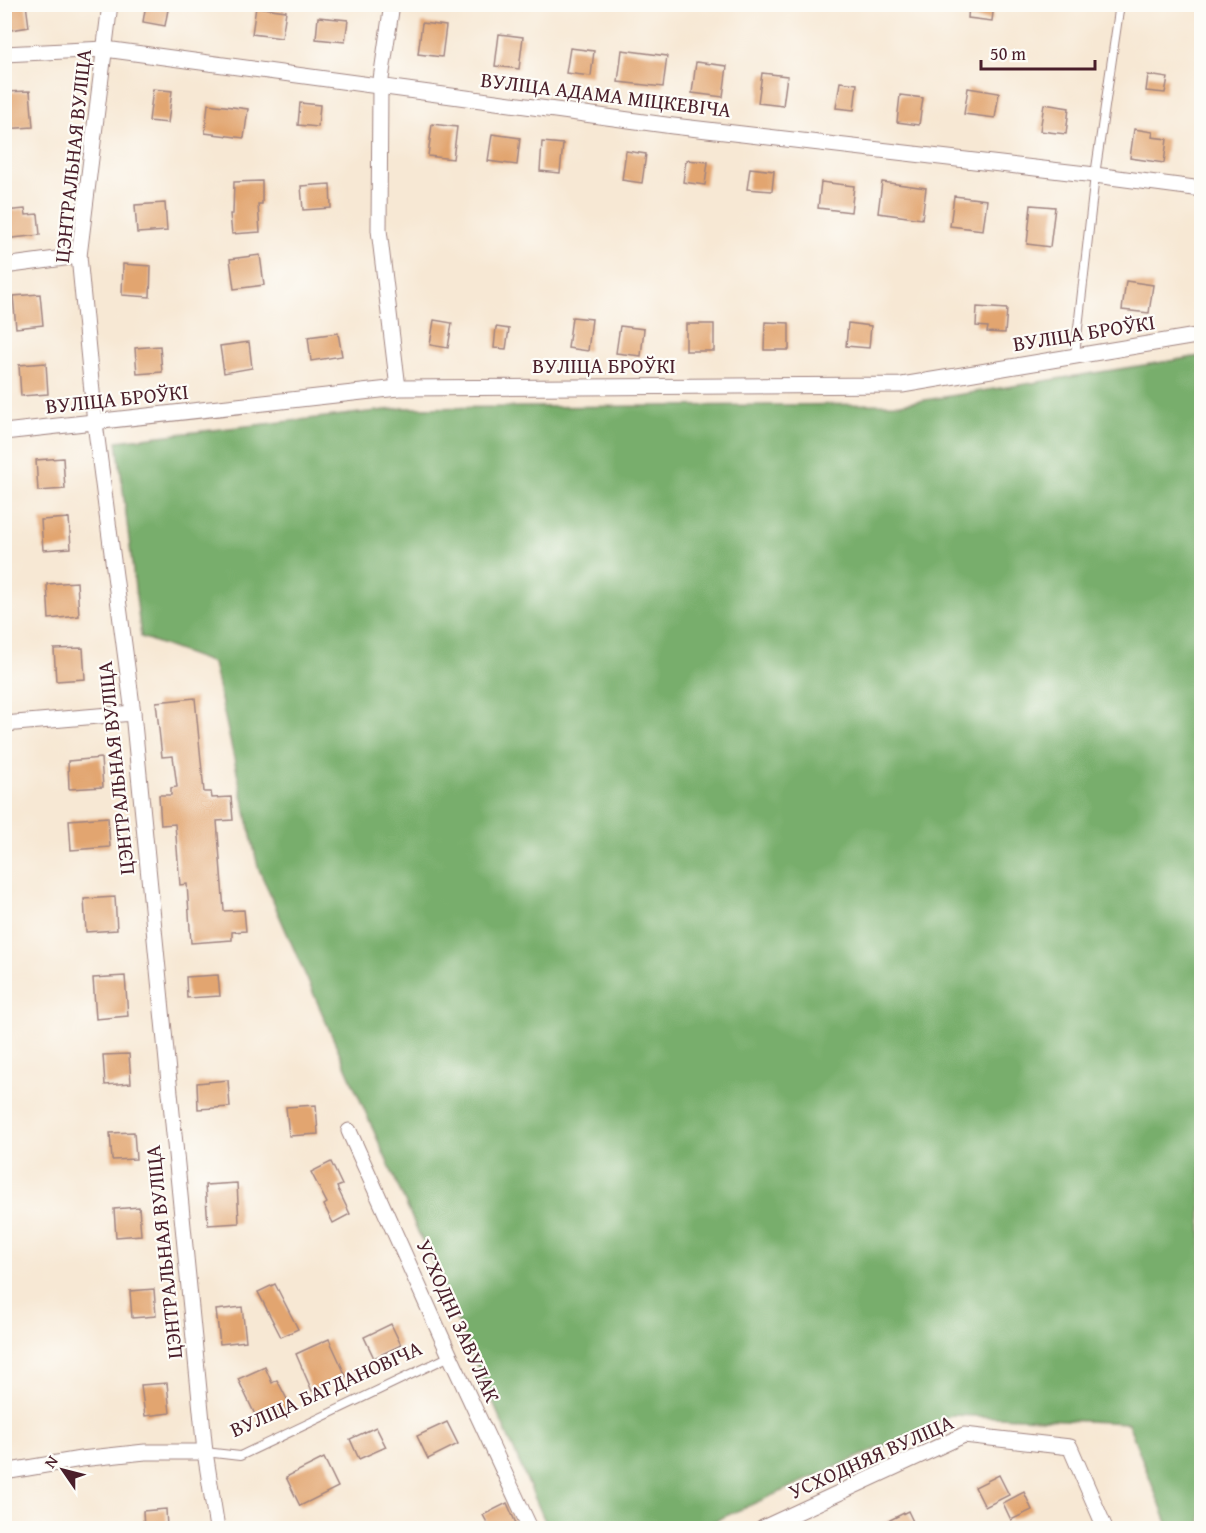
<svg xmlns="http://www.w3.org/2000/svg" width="1206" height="1533" font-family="'Gentium Book Plus',serif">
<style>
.forest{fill:#78ae6c;stroke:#61664c;stroke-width:1.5}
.building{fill:#e2a56f}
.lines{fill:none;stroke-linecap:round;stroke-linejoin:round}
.service-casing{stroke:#a08480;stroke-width:10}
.minor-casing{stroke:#a08480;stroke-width:17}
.service{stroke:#fff;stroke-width:8}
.minor{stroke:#fff;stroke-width:15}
.labels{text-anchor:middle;stroke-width:4.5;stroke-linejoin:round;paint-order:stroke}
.street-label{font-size:21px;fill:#4a1f2b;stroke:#fdfcf7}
</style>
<rect width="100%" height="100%" fill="#fdfcf7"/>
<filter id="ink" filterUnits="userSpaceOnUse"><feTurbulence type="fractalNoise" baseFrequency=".0167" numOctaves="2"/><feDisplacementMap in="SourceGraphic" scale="12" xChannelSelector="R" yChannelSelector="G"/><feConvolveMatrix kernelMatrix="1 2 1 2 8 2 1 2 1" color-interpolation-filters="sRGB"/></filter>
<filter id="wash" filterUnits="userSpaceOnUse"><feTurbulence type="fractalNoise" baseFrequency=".008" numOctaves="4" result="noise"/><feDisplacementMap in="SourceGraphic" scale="24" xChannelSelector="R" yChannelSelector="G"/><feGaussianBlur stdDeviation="1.35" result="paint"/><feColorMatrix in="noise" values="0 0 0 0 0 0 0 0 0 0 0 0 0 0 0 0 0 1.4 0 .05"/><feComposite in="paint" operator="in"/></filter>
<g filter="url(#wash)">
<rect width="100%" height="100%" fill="#f7e8d4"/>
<path class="forest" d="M1201,356V1528H1169L1128,1423L953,1415L699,1528H548L258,867L213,663L141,637L117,441L403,408L900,404Z"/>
<g id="blocks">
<g class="building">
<path d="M4,4H26L29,27L4,31Z"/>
<path d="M146,4H169L165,26L143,22Z"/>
<path d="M969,4H994L992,21L968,18Z"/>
<path d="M256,7L286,11L282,38L252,34Z"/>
<path d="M318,17L348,20L345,42L316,39Z"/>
<path d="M422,23L446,26L442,57L418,54Z"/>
<path d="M499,34L523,37L519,69L495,66Z"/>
<path d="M570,48L594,51L591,76L566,73Z"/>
<path d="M622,50L667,56L663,87L618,82Z"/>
<path d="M696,62L727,66L723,97L692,93Z"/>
<path d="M762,73L787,76L783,106L758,103Z"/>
<path d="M1148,75L1168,78L1165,93L1146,91Z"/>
<path d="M840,82L857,84L854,110L836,108Z"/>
<path d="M968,88L999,93L995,118L964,114Z"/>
<path d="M153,89L172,91L168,123L149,121Z"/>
<path d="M30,91L33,127L4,129V92Z"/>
<path d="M900,95L923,98L919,125L897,122Z"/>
<path d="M300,103L320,105L318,127L298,125Z"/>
<path d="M208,104L248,109L244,138L205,133Z"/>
<path d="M1044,104L1069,108L1066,134L1040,131Z"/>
<path d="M432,124L457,127L453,159L428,156Z"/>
<path d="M1134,129L1153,132L1152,137L1167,139L1164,163L1130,158Z"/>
<path d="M492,134L520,138L517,165L488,161Z"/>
<path d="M542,142L563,144L560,173L540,171Z"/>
<path d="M626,151L646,154L642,183L622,180Z"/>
<path d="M686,160L708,162L705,185L683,182Z"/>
<path d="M750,168L774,171L772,191L747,189Z"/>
<path d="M262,181V204H258L260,232L232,234L230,214H233L234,182Z"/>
<path d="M821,182L854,186L851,212L818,208Z"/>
<path d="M882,182L926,188L922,219L878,213Z"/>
<path d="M330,184L331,208L303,210L301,186Z"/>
<path d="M954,196L987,200L983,230L950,226Z"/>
<path d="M165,203L167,231L137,233L135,205Z"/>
<path d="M1031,205L1055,207L1050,247L1027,244Z"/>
<path d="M25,209L26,215L38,214L40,235L4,239V211Z"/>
<path d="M260,255L264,285L234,289L230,259Z"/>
<path d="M123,264L151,266L150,297L122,295Z"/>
<path d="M1126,281L1153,285L1149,313L1122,310Z"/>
<path d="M40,294L43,325L16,328L13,296Z"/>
<path d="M977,307L1007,309L1005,333L987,332L988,327L976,326Z"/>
<path d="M572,317L592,319L588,351L568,348Z"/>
<path d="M434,320L452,323L448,348L430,345Z"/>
<path d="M765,322L789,323V350H764Z"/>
<path d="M848,323L871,326L869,348L846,346Z"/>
<rect x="686" y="324" width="28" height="27"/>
<path d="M620,326L644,329L641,356L616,353Z"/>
<path d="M496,327L509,329L506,349L494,348Z"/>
<path d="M338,333L342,356L311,361L308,337Z"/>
<path d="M249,342L252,368L224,373L220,346Z"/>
<path d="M160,346L162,372L137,374L135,348Z"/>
<path d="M46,363L48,394L21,396L19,365Z"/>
<path d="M63,458L65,489L38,491L36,460Z"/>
<path d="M69,518L71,548L43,550L41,520Z"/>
<path d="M77,582L79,616L49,619L47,584Z"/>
<path d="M83,648L85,679L56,681L54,649Z"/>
<path d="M195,698L204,792H211L212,798L231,797L233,820L217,821L224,911L244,910L246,931L232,932V940L191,943L187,884L180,885L175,824L161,825L159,795H171V788L177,787L173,756L162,757L156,702Z"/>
<path d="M101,758L103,787L69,789L68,761Z"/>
<path d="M108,817L110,847L71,850L69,820Z"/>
<path d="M115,897L117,930L86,932L84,899Z"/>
<path d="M218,975L220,996L187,998L186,977Z"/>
<path d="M125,976L128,1016L96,1019L93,978Z"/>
<path d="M129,1054L131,1083L105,1085L103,1055Z"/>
<path d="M228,1080L230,1107L198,1109L197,1083Z"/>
<path d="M316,1105L318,1134L289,1136L286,1107Z"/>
<path d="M134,1132L136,1159L112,1160L110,1133Z"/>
<path d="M331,1162L342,1185L337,1187L350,1214L333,1223L324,1205L327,1203L311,1172Z"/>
<path d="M237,1183L239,1223L208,1225L205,1185Z"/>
<path d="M139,1207L141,1235L116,1237L114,1209Z"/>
<path d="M275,1284L298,1329L281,1337L258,1292Z"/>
<path d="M154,1289L156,1316L132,1318L130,1291Z"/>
<path d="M242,1307L246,1341L220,1344L216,1310Z"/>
<path d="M391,1324L401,1345L374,1358L364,1337Z"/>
<path d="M329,1339L346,1376L312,1391L296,1354Z"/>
<path d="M265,1367L272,1383L277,1380L291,1407L259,1423L238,1379Z"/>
<path d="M167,1383L170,1413L145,1416L141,1385Z"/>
<path d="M447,1422L458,1444L428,1459L417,1436Z"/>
<path d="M376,1427L386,1447L359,1459L350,1439Z"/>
<path d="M324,1458L338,1487L300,1506L286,1477Z"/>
<path d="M999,1475L1009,1495L985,1507L975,1487Z"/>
<path d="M1024,1492L1032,1510L1011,1520L1003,1503Z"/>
<path d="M507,1503L518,1528H490L483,1515Z"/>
<path d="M166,1509L167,1528H144L143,1511Z"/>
<path d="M908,1511L916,1528H874Z"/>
</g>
</g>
</g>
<g filter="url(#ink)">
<use href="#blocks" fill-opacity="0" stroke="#a08480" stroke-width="1.5"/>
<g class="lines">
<g class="service-casing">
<g id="service">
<path d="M1075,355L1095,175L1120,4"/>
<path d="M205,1452L240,1456L450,1356"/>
</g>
</g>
<g class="minor-casing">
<g id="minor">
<path d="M110,4L79,256L95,423L133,713L205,1452L217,1528"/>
<path d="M392,4L380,86L379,230L398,388"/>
<path d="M4,54L105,49L673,126L1095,175L1202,189"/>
<path d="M4,266L79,256"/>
<path d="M4,432L398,388L902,385L1202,335"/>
<path d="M4,724L133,713"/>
<path d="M349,1131L450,1356L530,1528"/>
<path d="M4,1472L81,1459L145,1452H205"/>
<path d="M763,1528L964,1435L1070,1447L1105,1528"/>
</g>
</g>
<use href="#service" class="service"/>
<use href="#minor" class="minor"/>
</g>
</g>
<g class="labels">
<g class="street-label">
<text transform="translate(606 95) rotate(7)" y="7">ВУЛІЦА АДАМА МІЦКЕВІЧА</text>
<text transform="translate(73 156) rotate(-84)" y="7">ЦЭНТРАЛЬНАЯ ВУЛІЦА</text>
<text transform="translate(1084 333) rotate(-9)" y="7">ВУЛІЦА БРОЎКІ</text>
<text x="604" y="373">ВУЛІЦА БРОЎКІ</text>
<text transform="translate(117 399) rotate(-6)" y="7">ВУЛІЦА БРОЎКІ</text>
<text transform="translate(116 768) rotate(-96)" y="7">ЦЭНТРАЛЬНАЯ ВУЛІЦА</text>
<text transform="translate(164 1252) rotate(-96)" y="7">ЦЭНТРАЛЬНАЯ ВУЛІЦА</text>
<text transform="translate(458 1321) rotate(66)" y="7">УСХОДНІ ЗАВУЛАК</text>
<text transform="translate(326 1389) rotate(-24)" y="7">ВУЛІЦА БАГДАНОВІЧА</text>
<text transform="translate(871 1457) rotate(-24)" y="7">УСХОДНЯЯ ВУЛІЦА</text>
</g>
</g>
<rect width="1206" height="1533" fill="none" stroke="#fdfcf7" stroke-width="24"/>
<g transform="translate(63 1470) rotate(305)" stroke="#fdfcf7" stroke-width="4.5" paint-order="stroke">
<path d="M0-4.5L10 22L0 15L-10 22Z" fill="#4a1f2b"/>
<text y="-9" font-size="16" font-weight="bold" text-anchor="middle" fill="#4a1f2b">N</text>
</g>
<path d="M981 60v9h114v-9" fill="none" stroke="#4a1f2b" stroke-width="3"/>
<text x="990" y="60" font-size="18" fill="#4a1f2b" stroke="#fdfcf7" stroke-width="4.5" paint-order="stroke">50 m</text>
</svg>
